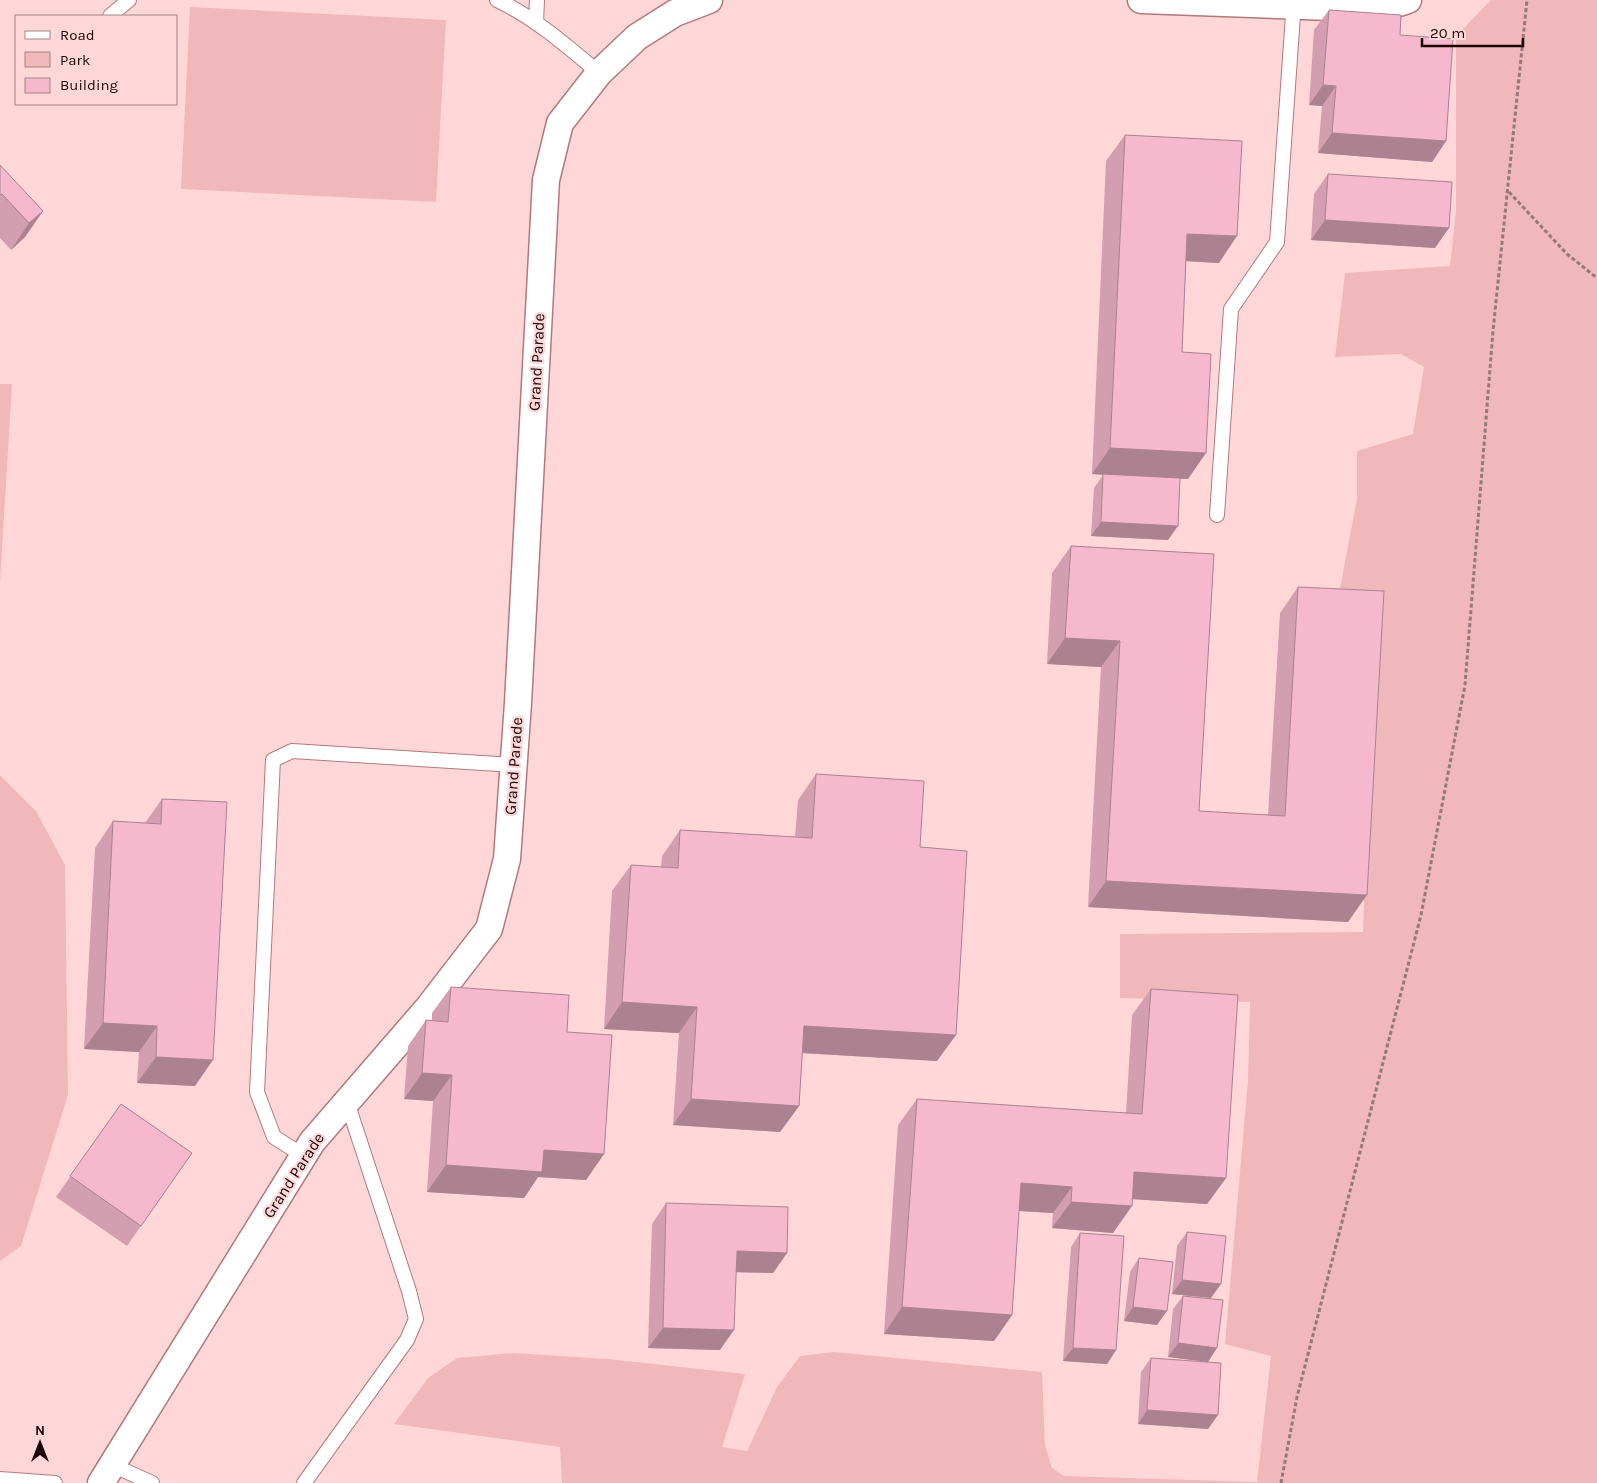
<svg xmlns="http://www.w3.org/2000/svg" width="1597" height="1483" font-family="Karla,sans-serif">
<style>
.green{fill:#f0b8ba}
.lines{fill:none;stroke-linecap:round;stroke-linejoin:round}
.service-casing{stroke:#b4787b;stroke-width:16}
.minor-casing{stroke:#b4787b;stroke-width:29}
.path{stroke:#977879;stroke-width:3;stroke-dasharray:4 2.5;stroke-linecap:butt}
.service{stroke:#fff;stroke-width:14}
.minor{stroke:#fff;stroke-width:26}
.wall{fill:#d39eb0}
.shaded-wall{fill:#ac8190}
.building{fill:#f5b8cd;stroke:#ac8190}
.labels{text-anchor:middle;stroke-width:4.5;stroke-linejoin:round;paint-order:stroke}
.street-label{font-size:16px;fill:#190506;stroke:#ffd7d8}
</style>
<rect width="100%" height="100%" fill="#ffd7d8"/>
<g class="green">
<path d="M1491,0H1597V1483H562L560,1447L394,1424L428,1378L457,1358L513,1353L608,1359L745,1374L722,1447L747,1451L777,1387L800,1356L834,1352L1042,1372L1045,1445L1052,1468L1064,1476L1257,1482L1271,1356L1225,1344L1248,1080L1250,1002L1120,998V934L1363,932L1374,608L1339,593L1357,499V451L1413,434L1424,367L1401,354L1335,357L1345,273L1450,266L1456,210V36Z"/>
<path d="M190,7L446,20L436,202L181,189Z"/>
<path d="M0,384H12L0,583Z"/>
<path d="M0,775L36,811L65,865L68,1095L21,1246L0,1261Z"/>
</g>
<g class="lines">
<g class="service-casing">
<g id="service">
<path d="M497,0C535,18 566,45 599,73"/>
<path d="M110,16L129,0"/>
<path d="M536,23L537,0"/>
<path d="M1217,515L1231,309L1277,242L1294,1"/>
<path d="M304,1156L274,1137L257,1092L273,760L292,751L513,765"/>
<path d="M112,1465L152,1483"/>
<path d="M0,1479L55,1483"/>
<path d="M304,1483L407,1340L416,1319L409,1291L347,1102"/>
</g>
</g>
<g class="minor-casing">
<g id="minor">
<path d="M1141,0L1330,7L1399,3L1408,0"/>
<path d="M101,1483L312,1142L428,1008L489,929L507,859L518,703L546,180L560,123L599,73L637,37L675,13L709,0"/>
</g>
</g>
<g class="path">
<path d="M1509,192L1567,254L1597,278"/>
<path d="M1281,1483L1297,1397L1421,915L1465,685L1493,331L1527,0"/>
</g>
<use href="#service" class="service"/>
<use href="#minor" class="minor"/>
</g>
<g class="wall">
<path d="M1329,10L1400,35L1446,141L1432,162L1318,153L1322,106L1309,105L1314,30Z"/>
<path d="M1125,135L1219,263L1186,261L1182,352L1188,479H1180L1168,540L1091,536L1094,488L1103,475L1092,474L1106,161Z"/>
<path d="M0,165L43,211L25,237L11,250L0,238Z"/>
<path d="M1328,174L1435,248L1311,240L1314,194Z"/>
<path d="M1071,546L1214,554L1199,811L1268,815L1280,613L1298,587L1348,922L1088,907L1101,667L1047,664L1052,573Z"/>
<path d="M816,774L920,847L937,1061L802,1053L799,1106L780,1132L673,1125L679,1033L604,1029L612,891L631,865L661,867L662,856L680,830L795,837L798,800Z"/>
<path d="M162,799L195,1086L137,1083L139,1052L84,1049L95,848L113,821L145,823Z"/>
<path d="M451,987L567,1032L604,1154L586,1180L538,1177L524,1198L427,1192L433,1101L404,1099L408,1046L426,1020H432V1013Z"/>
<path d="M1151,989L1226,1178L1207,1204L1132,1199L1113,1233L1052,1228L1053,1213L1019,1211L1012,1315L994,1341L884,1334L898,1125L917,1099L1126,1113L1132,1015Z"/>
<path d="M121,1104L192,1153L127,1246L56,1197Z"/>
<path d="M666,1203L787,1253L773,1273L736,1272L720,1350L648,1348L652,1224Z"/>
<path d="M1187,1232L1211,1298L1172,1294L1177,1246Z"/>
<path d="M1080,1233L1116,1350L1107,1364L1063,1361L1071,1247Z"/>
<path d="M1139,1258L1157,1325L1124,1321L1130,1272Z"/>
<path d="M1183,1296L1208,1362L1168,1357L1173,1309Z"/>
<path d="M1151,1358L1208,1429L1138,1424L1141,1372Z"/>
</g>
<g class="shaded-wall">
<path d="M1323,85L1336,86L1322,106L1309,105Z"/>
<path d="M1332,133L1446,141L1432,162L1318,153Z"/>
<path d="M43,211L25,237L11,250L29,223Z"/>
<path d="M1325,220L1449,228L1435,248L1311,240Z"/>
<path d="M1187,234L1237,236L1219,263L1168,260Z"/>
<path d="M1110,448L1206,453L1188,479L1092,474Z"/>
<path d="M1101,522L1178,526L1168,540L1091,536Z"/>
<path d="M1065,638L1120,641L1101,667L1047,664Z"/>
<path d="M1106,881L1367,895L1348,922L1088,907Z"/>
<path d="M622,1002L697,1007L679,1033L604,1029Z"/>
<path d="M103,1023L157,1026L139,1052L84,1049Z"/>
<path d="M804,1026L956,1035L937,1061L785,1052Z"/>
<path d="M156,1057L213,1060L195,1086L137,1083Z"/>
<path d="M422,1073L452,1075L433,1101L404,1099Z"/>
<path d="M691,1099L799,1106L780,1132L673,1125Z"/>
<path d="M544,1150L604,1154L586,1180L538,1177L524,1198L427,1192L446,1165Z"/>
<path d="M1134,1172L1226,1178L1207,1204L1116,1198Z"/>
<path d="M1021,1183L1072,1187L1053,1213L1003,1210Z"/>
<path d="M1071,1202L1132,1206L1113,1233L1052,1228Z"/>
<path d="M737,1251L787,1253L773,1273L723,1272Z"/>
<path d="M1182,1280L1221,1284L1211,1298L1172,1294Z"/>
<path d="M902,1307L1012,1315L994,1341L884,1334Z"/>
<path d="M1133,1307L1167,1311L1157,1325L1124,1321Z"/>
<path d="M663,1328L734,1330L720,1350L648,1348Z"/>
<path d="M1178,1343L1217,1348L1208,1362L1168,1357Z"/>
<path d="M1073,1348L1116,1350L1107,1364L1063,1361Z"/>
<path d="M1147,1410L1218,1415L1208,1429L1138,1424Z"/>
</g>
<g class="building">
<path d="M1329,10L1401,15L1400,35L1453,39L1446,141L1332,133L1336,86L1323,85Z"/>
<path d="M1125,135L1242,141L1237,236L1187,234L1182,352L1211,354L1206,453L1110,448Z"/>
<path d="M0,165L43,211L29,223L2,194L0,195Z"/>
<path d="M1328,174L1452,182L1449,228L1325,220Z"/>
<path d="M1103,474L1180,478L1178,526L1101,522Z"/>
<path d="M1071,546L1214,554L1199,811L1285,816L1298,587L1384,591L1367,895L1106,881L1120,641L1065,638Z"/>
<path d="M816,774L924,781L920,847L967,851L956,1035L804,1026L799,1106L691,1099L697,1007L622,1002L631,865L678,868L680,830L812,838Z"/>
<path d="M162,799L227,802L213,1060L156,1057L157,1026L103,1023L113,821L161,824Z"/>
<path d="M451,987L569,995L567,1032L612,1035L604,1154L544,1150L542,1172L446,1165L452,1075L422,1073L426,1020L448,1022Z"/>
<path d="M1151,989L1238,995L1226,1178L1134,1172L1132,1206L1071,1202L1072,1187L1021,1183L1012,1315L902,1307L917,1099L1142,1114Z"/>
<path d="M121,1104L192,1153L141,1226L70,1176Z"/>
<path d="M666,1203L788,1207L787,1253L737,1251L734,1330L663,1328Z"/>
<path d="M1187,1232L1226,1236L1221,1284L1182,1280Z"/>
<path d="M1080,1233L1124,1236L1116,1350L1073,1348Z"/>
<path d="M1139,1258L1173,1262L1167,1311L1133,1307Z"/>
<path d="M1183,1296L1223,1300L1217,1348L1178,1343Z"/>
<path d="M1151,1358L1221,1363L1218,1415L1147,1410Z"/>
</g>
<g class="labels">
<g class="street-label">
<text transform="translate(536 362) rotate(-87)" y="6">Grand Parade</text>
<text transform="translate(513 766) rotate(-86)" y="6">Grand Parade</text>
<text transform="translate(293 1175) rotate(-57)" y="6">Grand Parade</text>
</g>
</g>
<rect x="15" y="15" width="162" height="90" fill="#ffd7d8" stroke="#a38384"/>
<rect x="25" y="31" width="25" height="8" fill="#ffffff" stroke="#a38384"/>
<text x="60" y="40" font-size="15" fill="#190506">Road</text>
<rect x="25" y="52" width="25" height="15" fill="#f0b8ba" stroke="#a38384"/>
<text x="60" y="65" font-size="15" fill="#190506">Park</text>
<rect x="25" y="78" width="25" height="15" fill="#f5b8cd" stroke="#a38384"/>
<text x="60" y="90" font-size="15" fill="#190506">Building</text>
<g transform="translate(40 1443)" stroke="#ffd7d8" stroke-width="4" paint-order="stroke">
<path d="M0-4L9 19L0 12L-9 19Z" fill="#190506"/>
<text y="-8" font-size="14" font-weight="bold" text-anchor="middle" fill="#190506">N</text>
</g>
<path d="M1422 38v8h101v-8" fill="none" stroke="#190506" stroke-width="2.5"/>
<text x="1430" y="38" font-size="15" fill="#190506" stroke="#ffd7d8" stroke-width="4" paint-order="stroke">20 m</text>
</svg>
